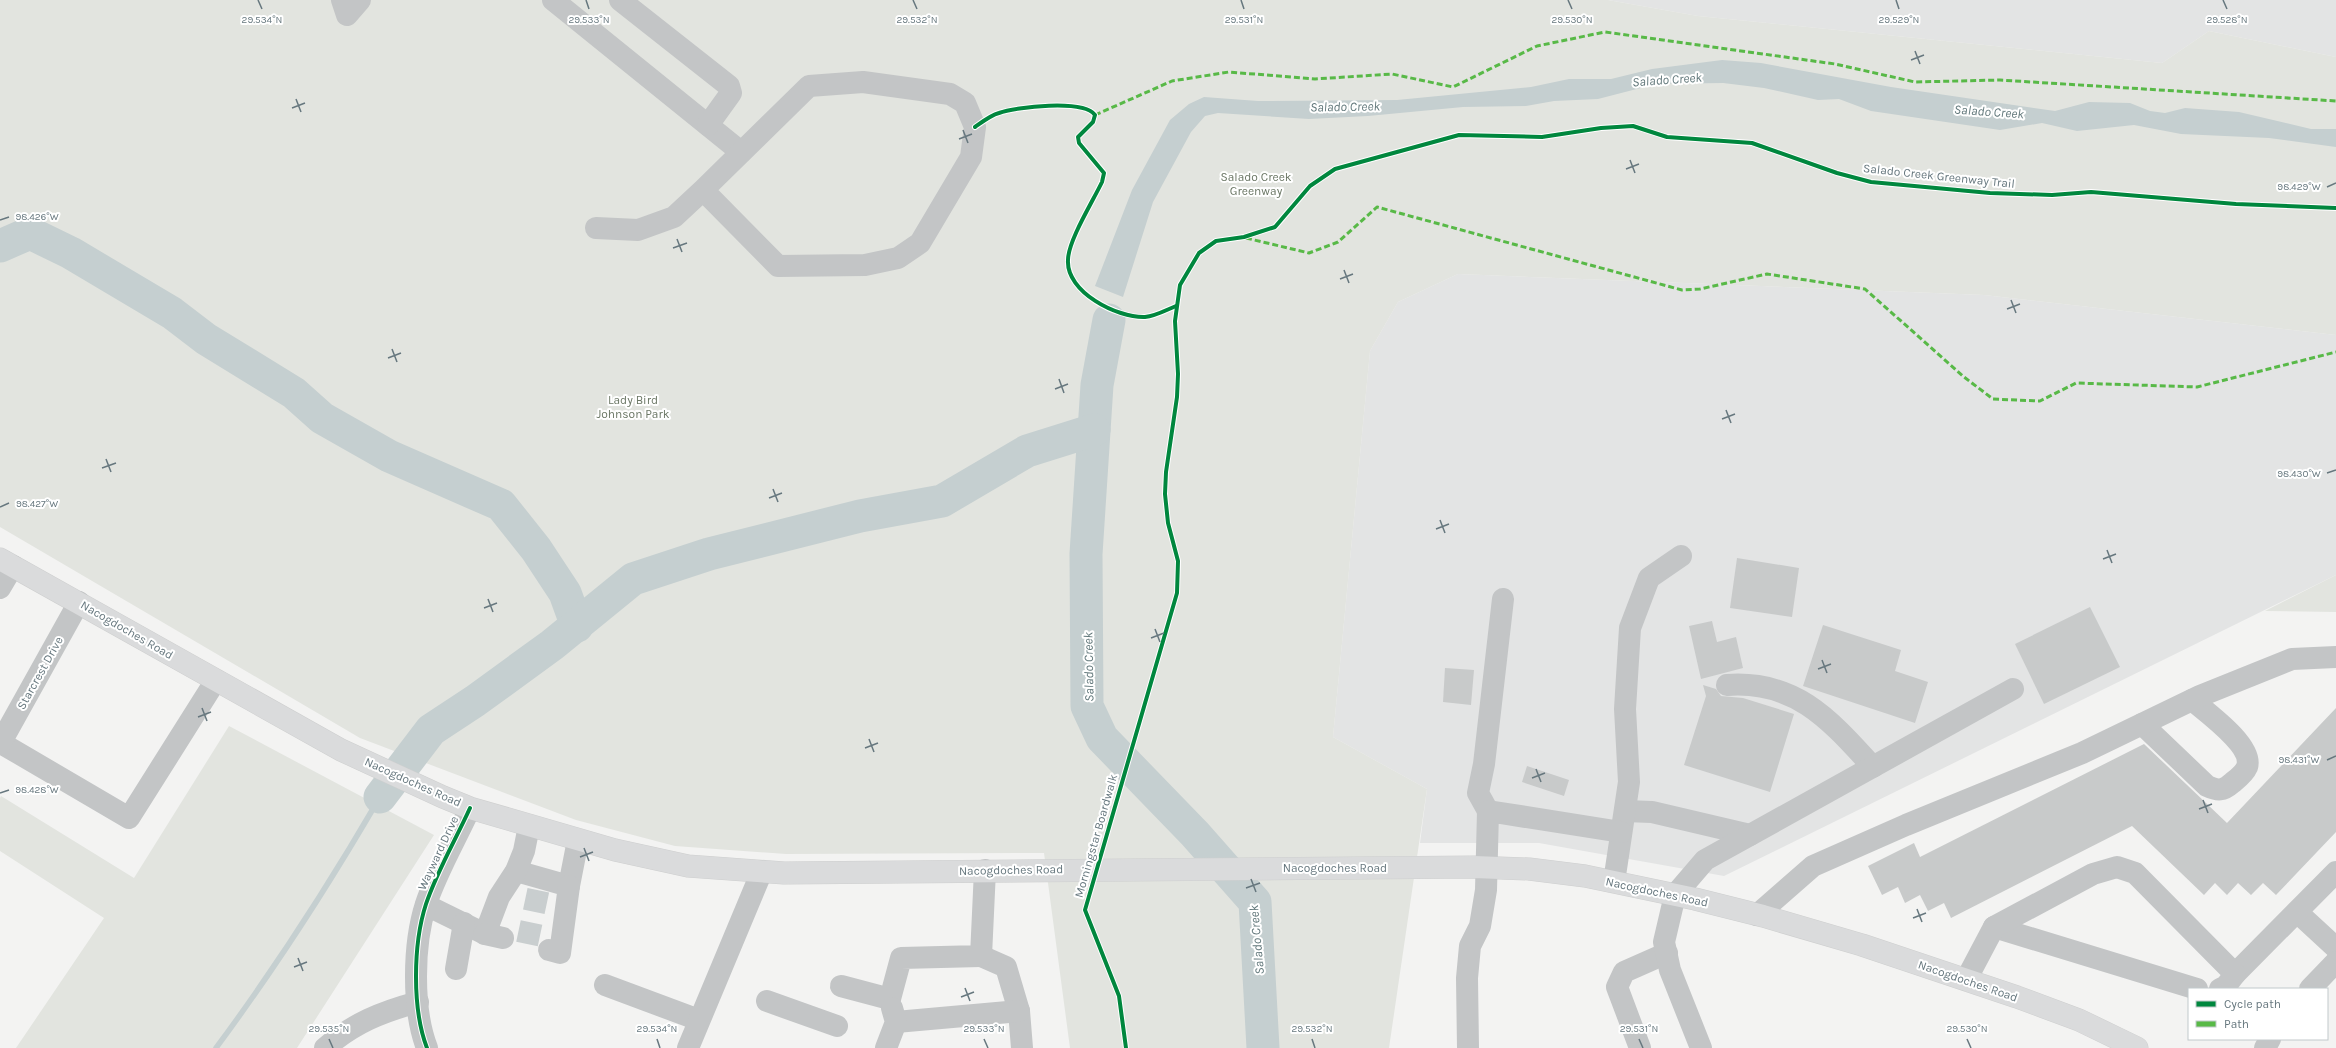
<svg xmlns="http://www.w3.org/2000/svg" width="2336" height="1048" font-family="Karla,sans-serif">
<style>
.built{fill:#e3e4e4}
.green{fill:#e2e4df}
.water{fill:#c5cfd0}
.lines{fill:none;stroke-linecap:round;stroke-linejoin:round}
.stream{stroke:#c5cfd0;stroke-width:5.5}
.river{stroke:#c5cfd0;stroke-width:33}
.building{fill:#c8caca}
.minor-tunnel{stroke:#c9cecf;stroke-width:22;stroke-dasharray:22 11;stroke-linecap:butt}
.major-casing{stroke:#cecfcf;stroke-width:23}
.minor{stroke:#c3c5c6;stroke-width:22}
.major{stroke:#dadbdc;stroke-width:22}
.quiet{stroke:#58b947;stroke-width:3;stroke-dasharray:6 3;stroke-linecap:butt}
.cycleway-casing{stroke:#fff;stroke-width:6}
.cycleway{stroke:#00873e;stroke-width:4}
.ticks{fill:none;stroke:#66777e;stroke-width:1.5}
.labels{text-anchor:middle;stroke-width:4;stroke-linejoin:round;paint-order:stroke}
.street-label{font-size:12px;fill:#66777e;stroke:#fff}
.park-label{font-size:12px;fill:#6a7664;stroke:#fff}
.water-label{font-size:13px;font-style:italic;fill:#62787b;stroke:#fff}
.ticks-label{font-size:10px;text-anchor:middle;fill:#66777e;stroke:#fff;stroke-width:4;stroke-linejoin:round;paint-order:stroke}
</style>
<rect width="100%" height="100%" fill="#f3f3f2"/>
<g class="built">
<path d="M1608,0H2336V57L2209,31L2162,63L1698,16Z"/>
<path d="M1458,274L1984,295L2336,335V575L1724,876L1539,843H1420L1427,789L1333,737L1370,351L1398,302Z"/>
</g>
<g class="green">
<path d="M0,0H1608L1698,16L2162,63L2209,31L2336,57V335L1984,295L1458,274L1398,302L1370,351L1333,737L1427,789L1389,1048H1070L1044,853L786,854L675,846L576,820L360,738L0,527Z"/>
<path d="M2336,575V612L2265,611Z"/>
<path d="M229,726L434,835L297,1048H16L104,918L0,851V798L1,796L134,878Z"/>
</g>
<path class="water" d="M1722,60L1761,63L1891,87L2055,111L2089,102L2130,103L2150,111L2165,113L2185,108L2239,112L2311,129H2336V147L2269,138L2181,134L2134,125L2077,131L2042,123L2000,130L1871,111L1839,99L1818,100L1764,88L1723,83L1656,84L1598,99L1554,101L1526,106L1463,107L1368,116L1309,119L1218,113L1205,116L1191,132L1153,202L1123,297L1095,286L1132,190L1170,120L1189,104L1204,97L1258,101L1397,100L1531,87L1569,79H1611L1652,69Z"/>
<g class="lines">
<path class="stream" d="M216,1048C276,967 330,883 380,797"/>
<g class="river">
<path d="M0,246L30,233L71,253L172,313L206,339L294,393L322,418L389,456L501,505L536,549L565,593L577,626"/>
<path d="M1109,320L1097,385L1086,554L1087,706L1102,738L1195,834L1255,902L1263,1048"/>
<path d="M380,797L431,730L475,701L552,645L633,579L709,554L860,516L942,501L1027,451L1094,430"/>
</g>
</g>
<g class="building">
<path d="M1737,558L1799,568L1792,617L1730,608Z"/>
<path d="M2090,607L2120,667L2044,704L2015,644Z"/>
<path d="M1712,621L1717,642L1736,637L1743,668L1701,679L1689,626Z"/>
<path d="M1823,625L1901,650L1895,671L1928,682L1915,723L1803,686Z"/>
<path d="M1445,668L1474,670L1471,705L1443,702Z"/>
<path d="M1703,685L1716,689L1721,696L1743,698L1794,714L1770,792L1684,765L1706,696Z"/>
<path d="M2336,708V832L2276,895L2263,883L2251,895L2238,883L2227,895L2215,883L2204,895L2132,826L1951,918L1944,903L1928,911L1920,895L1905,903L1898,887L1882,895L1868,866L1914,843L1920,857L2144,744L2227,823Z"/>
<path d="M1527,766L1569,780L1564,796L1522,782Z"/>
</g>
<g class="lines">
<path class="minor-tunnel" d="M527,944L539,887"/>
<g class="major-casing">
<path id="major" d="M0,559L341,750L443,797L470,808L615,850L688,866L784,873L1474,867L1529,869L1585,876L1695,899L1763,916L1862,945L2017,997L2079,1020L2137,1048"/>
</g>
<g class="minor">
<path d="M342,0L347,15L360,0"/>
<path d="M553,0L741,152"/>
<path d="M620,0L729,86L731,93L708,125"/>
<path d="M596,228L638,230L674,217L703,190L778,266L865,265L898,258L920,243L971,157L975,127L965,103L950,94L863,82L809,86L703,190"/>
<path d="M0,588L13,566"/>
<path d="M1727,685C1796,680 1830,720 1873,767"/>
<path d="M2142,724L2207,786C2218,791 2223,791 2232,783C2237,779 2244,774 2247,767C2254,746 2206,712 2192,700"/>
<path d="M1,743L129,818L216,680"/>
<path d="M0,744L79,602"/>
<path d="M1488,811L1478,793L1484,764L1503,599"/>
<path d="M1625,811L1652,812L1750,835"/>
<path d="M516,871L569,886L578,840"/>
<path d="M1614,882L1629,782L1625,709L1630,628L1649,578L1681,556"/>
<path d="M426,905L485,934L499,897L516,871L524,851L529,826"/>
<path d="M2297,912L2336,948"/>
<path d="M1757,915L1813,866L1906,825L2082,753L2200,696L2292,659L2336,657"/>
<path d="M1994,927L2197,989"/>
<path d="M485,934L503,938"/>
<path d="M549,950L560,953L569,886"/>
<path d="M981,956L1006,967L1019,1011L1022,1048"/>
<path d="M456,969L464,923"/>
<path d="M2235,974L2336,872"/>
<path d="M1966,980L1994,927L2093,874L2117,867L2135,873L2235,974L2226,986L2220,989"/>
<path d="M605,985L699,1020"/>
<path d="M841,986L890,999L901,958L981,956L985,870"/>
<path d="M2310,989L2336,962"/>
<path d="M767,1001L837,1026"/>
<path d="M896,1022L1019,1011"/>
<path d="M325,1048C354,1023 381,1012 418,1002"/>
<path d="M427,1048C412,1009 413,944 426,904C437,871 456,839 470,808"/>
<path d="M688,1048L762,871"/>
<path d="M886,1048L896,1022L892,1008"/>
<path d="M1468,1048L1467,978L1470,946L1480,926L1486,890L1488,811L1621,832"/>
<path d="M1640,1048L1617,987L1624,972L1667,953"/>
<path d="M1701,1048L1670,970L1664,942L1675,895L1705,860L2013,689"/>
<path d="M2265,1048L2270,1039"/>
</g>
<use href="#major" class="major"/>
<g class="quiet">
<path d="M1095,115L1172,81L1229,72L1315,79L1392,74L1453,87L1537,46L1605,32L1835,64L1915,82L2000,80L2336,101"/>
<path d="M1246,238L1309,253L1338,242L1377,207L1682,290L1700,289L1767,274L1865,289L1964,377L1993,399L2040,401L2076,383L2197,387L2336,352"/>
</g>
<g class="cycleway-casing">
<g id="cycleway">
<path d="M975,127C982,122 991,115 999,113C1016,107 1083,99 1095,115L1093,122L1078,137L1079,143L1104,173L1102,182C1093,201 1068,241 1068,260C1066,292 1117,318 1145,317C1156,316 1166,310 1176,306"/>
<path d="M427,1048C412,1009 413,944 426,904C437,871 456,839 470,808"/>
<path d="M1126,1048L1119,996L1085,910L1177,593L1178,561L1168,523L1165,494L1166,472L1177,397L1178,374L1175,321L1180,285L1199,253L1216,241L1244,237L1275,227L1310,186L1335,169L1459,135L1542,137L1601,128L1633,126L1667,137L1752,143L1837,173L1871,182L1990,193L2052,195L2091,192L2236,204L2336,208"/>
</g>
</g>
<use href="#cycleway" class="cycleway"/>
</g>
<path class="ticks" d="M258,0L262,9M586,0L589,9M913,0L917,9M1241,0L1244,9M1568,0L1572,9M1896,0L1899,9M2223,0L2227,9M1915,51L1920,64M1911,60L1924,55M296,99L301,112M292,108L305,103M963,130L968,143M959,139L972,134M1630,160L1635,173M1626,169L1639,164M2327,187L2336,183M0,220L9,217M677,239L682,252M673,248L687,243M1344,270L1349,283M1340,279L1353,274M2011,300L2016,313M2007,309L2020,304M392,349L397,362M388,358L401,353M1059,379L1064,393M1055,389L1068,384M1726,410L1731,423M1722,419L1735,414M106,459L111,472M102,468L116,463M2327,473L2336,470M773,489L778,502M769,498L782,493M0,507L9,503M1440,520L1445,533M1436,529L1449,524M2107,550L2112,563M2103,559L2116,554M488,599L493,612M484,608L497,603M1155,629L1160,642M1151,638L1164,633M1822,660L1827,673M1818,669L1831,664M202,708L207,721M198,717L211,712M869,739L874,752M865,748L878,743M2327,760L2336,756M1536,769L1541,782M1532,778L1545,773M0,793L9,790M2203,800L2208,813M2199,809L2212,804M584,848L589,861M580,857L593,852M1251,879L1256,892M1246,888L1260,883M1917,909L1922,922M1913,918L1926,913M298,958L303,971M294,967L307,962M965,988L970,1001M961,997L974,992M329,1039L333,1048M657,1039L660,1048M984,1039L988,1048M1312,1039L1315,1048M1639,1039L1643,1048M1967,1039L1971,1048"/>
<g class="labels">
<g class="street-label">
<text transform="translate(1939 176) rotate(6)" y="4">Salado Creek Greenway Trail</text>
<text transform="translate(127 630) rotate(30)" y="4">Nacogdoches Road</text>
<text transform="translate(40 673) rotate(-61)" y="4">Starcrest Drive</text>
<text transform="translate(413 782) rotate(24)" y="4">Nacogdoches Road</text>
<text transform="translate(1096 836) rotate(-74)" y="4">Morningstar Boardwalk</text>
<text transform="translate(438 853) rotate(-65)" y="4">Wayward Drive</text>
<text x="1335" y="872">Nacogdoches Road</text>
<text transform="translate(1011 870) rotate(-1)" y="4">Nacogdoches Road</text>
<text transform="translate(1657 892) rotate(12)" y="4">Nacogdoches Road</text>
<text transform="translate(1968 981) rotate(19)" y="4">Nacogdoches Road</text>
</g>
<g class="park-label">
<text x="1256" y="181">Salado Creek<tspan x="1256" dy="14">Greenway</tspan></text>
<text x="633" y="404">Lady Bird<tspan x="633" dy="14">Johnson Park</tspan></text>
</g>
<g class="water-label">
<text transform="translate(1667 79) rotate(-4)" y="5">Salado Creek</text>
<text transform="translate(1345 106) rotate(-1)" y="5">Salado Creek</text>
<text transform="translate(1989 111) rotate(4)" y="5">Salado Creek</text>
<text transform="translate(1088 667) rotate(-91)" y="5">Salado Creek</text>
<text transform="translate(1256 940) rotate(-95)" y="5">Salado Creek</text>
</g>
</g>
<g class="ticks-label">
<text x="262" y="23">29.534°N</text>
<text x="589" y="23">29.533°N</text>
<text x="917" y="23">29.532°N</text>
<text x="1244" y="23">29.531°N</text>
<text x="1572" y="23">29.530°N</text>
<text x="1899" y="23">29.529°N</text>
<text x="2227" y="23">29.528°N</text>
<text x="2299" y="190">98.429°W</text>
<text x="37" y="220">98.426°W</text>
<text x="2299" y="477">98.430°W</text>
<text x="37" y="507">98.427°W</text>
<text x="2299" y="763">98.431°W</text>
<text x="37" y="793">98.428°W</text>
<text x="329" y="1032">29.535°N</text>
<text x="657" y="1032">29.534°N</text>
<text x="984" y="1032">29.533°N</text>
<text x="1312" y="1032">29.532°N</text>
<text x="1639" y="1032">29.531°N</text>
<text x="1967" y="1032">29.530°N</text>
</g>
<rect x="2188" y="988" width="140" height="52" fill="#ffffff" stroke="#c2c9cb"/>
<rect x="2196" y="1001" width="20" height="6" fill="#00873e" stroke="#c2c9cb"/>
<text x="2224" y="1008" font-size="12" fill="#66777e">Cycle path</text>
<rect x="2196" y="1021" width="20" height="6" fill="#58b947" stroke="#c2c9cb"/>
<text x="2224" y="1028" font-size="12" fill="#66777e">Path</text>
</svg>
